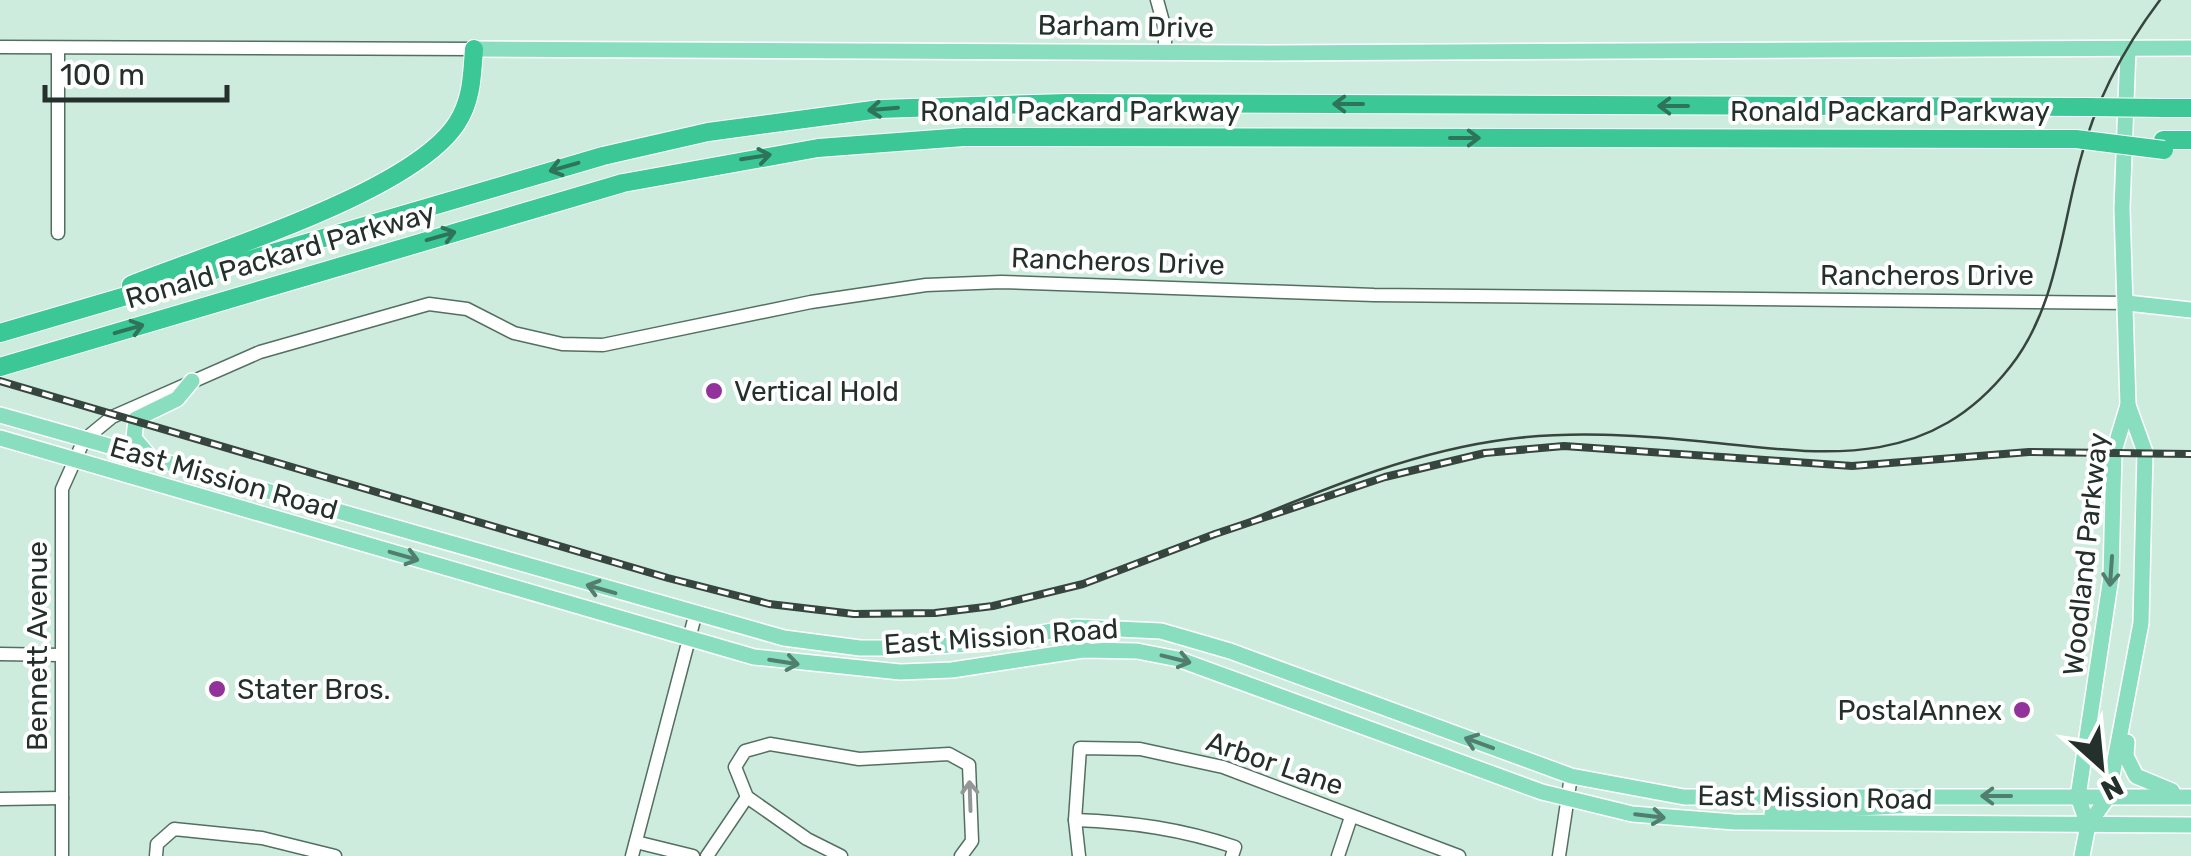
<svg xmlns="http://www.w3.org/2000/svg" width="2191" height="856" font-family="Rubik,sans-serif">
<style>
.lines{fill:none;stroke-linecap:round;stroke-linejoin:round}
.minor-casing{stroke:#536f62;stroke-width:15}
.major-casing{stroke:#fff;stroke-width:18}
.highway-casing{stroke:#fff;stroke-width:20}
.minor{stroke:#fff;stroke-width:12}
.major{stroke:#89dec0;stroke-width:15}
.highway{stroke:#3bc896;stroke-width:18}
.tram{stroke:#37453f;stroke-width:2.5}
.rail-casing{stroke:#37453f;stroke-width:8}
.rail{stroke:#fff;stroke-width:4;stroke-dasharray:11;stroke-linecap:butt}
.highway-bridge-casing{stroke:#fff;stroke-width:20;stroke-linecap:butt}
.highway-bridge{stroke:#3bc896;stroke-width:18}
.oneway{stroke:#2e745b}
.oneway2{stroke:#517e6e}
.oneway3{stroke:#929895}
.poi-dot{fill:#92329a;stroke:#fff;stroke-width:4}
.labels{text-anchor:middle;stroke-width:8;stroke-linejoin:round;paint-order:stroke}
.street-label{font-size:28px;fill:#24302b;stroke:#fff}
.poi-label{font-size:28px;fill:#24302b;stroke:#fff;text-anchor:start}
</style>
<rect width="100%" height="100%" fill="#cdecdd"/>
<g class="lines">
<g class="minor-casing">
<g id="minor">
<path d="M1157,0L1165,29V51"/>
<path d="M0,47L474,49"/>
<path d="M58,48V233"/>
<path d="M0,654L60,655"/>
<path d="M0,799L62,798"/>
<path d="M1075,820C1132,822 1181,829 1235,847L1232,856"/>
<path d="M636,842L693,856"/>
<path d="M62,856V489L84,440L112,417L260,352L429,304L467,309L514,333L562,344L603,345L811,302L926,285L1001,282L1374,295L2127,303"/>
<path d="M156,856L157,844L174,829L262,838L335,856"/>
<path d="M632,856L695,616"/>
<path d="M707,856L747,797"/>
<path d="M841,856L807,839L747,797L735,767L745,751L770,744L859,759L949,754L969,765L972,841L961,856"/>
<path d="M1079,856L1075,820L1080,748L1140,749L1223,767L1459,856"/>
<path d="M1338,856L1351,817"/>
<path d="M1559,856L1571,776"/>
</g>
</g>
<g class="major-casing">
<g id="major">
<path d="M474,49L1270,53L2191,48"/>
<path d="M2127,303L2191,310"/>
<path d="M0,415L784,638L860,648H902L987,643L1074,627L1161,631L1230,651L1571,776L1684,797H2191"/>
<path d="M0,438L754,657L900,672L952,670L1083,650L1137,651L1178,659L1542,792L1632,814L1734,822L2191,825"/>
<path d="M150,457L134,438L136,419L177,399L192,381"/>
<path d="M2127,742L2126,756L2136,776L2172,791"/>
<path d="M1772,813L1914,805"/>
<path d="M2088,825L2078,797L2111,577L2114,451L2128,405L2122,208L2128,49"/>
<path d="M2082,856L2088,825L2108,797L2141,623L2145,452L2128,405"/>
</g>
</g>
<g class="highway-casing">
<g id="highway">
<path d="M2162,108H2191"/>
<path d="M2163,140H2191"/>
<path d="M131,285C212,252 412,193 457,123C472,100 472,75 474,49"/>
<path d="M0,333L603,156L708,132L880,109L1066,103L2086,107"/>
<path d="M0,367L623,183L818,148L964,137L2076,139"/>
</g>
</g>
<use href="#minor" class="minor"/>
<use href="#major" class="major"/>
<use href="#highway" class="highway"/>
<path class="tram" d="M1215,534C1311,495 1405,452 1509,439C1572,431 1634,435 1697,441C1817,453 1925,475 2010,367C2056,309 2061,231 2080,161C2095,102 2123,49 2160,0"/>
<g class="rail-casing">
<path id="rail" d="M0,381L668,578L769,604L854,614L935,613L993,606L1083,584L1215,534L1385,477L1485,453L1564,446L1852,466L2029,452L2191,454"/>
</g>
<use href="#rail" class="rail"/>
<g class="highway-bridge-casing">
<g id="highway-bridge">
<path d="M2086,107L2162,108"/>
<path d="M2076,139L2164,150"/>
</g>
</g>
<use href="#highway-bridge" class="highway-bridge"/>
</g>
<defs><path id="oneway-shaft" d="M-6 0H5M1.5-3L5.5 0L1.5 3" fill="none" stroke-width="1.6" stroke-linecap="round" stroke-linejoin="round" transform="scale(2.5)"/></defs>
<g class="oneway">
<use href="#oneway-shaft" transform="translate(1348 104) rotate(-180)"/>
<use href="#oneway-shaft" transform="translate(1673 106) rotate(-180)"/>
<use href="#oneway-shaft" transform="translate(883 109) rotate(175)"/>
<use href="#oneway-shaft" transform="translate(1465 138)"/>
<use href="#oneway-shaft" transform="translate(756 157) rotate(-9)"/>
<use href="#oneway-shaft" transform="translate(564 167) rotate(164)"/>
<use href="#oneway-shaft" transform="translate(441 236) rotate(-16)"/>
<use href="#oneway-shaft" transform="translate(129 329) rotate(-16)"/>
</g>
<g class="oneway2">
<use href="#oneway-shaft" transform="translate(404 556) rotate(16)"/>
<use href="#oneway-shaft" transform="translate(2111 571) rotate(94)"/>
<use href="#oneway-shaft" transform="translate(601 589) rotate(-164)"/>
<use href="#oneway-shaft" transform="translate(1176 659) rotate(14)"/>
<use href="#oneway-shaft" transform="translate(784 662) rotate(9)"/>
<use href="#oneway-shaft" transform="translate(1479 743) rotate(-160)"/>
<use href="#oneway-shaft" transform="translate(1996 796) rotate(-180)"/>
<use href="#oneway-shaft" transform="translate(1650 816) rotate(7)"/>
</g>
<use class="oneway3" href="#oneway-shaft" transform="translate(970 796) rotate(-92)"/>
<g class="poi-dot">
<circle cx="714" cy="391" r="10"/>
<circle cx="217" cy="689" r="10"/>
<circle cx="2022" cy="710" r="10"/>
</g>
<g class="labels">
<g class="street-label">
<text transform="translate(1126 26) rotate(1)" y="10">Barham Drive</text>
<text x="1080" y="121">Ronald Packard Parkway</text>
<text x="1890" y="121">Ronald Packard Parkway</text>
<text transform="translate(280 255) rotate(-16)" y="10">Ronald Packard Parkway</text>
<text transform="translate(1118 261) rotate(2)" y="10">Rancheros Drive</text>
<text x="1927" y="285">Rancheros Drive</text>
<text transform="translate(224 478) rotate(16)" y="10">East Mission Road</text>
<text transform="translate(2085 554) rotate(-84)" y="10">Woodland Parkway</text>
<text transform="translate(1001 636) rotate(-4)" y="10">East Mission Road</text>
<text transform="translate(37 646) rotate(-90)" y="10">Bennett Avenue</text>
<text transform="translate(1275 763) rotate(19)" y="10">Arbor Lane</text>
<text transform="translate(1815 797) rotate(1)" y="10">East Mission Road</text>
</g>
<g class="poi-label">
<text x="734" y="401">Vertical Hold</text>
<text x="237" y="699">Stater Bros.</text>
<text x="2002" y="720" text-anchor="end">PostalAnnex</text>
</g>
</g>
<g transform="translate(2101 766) rotate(153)" stroke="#ffffff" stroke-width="8" paint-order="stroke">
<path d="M0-8L18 38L0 25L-18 38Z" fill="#24302b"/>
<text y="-15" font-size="28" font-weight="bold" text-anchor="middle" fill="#24302b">N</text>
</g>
<path d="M45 85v15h182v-15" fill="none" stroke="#24302b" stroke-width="5"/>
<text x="60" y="85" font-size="30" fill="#24302b" stroke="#ffffff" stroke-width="8" paint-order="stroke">100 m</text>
</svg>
